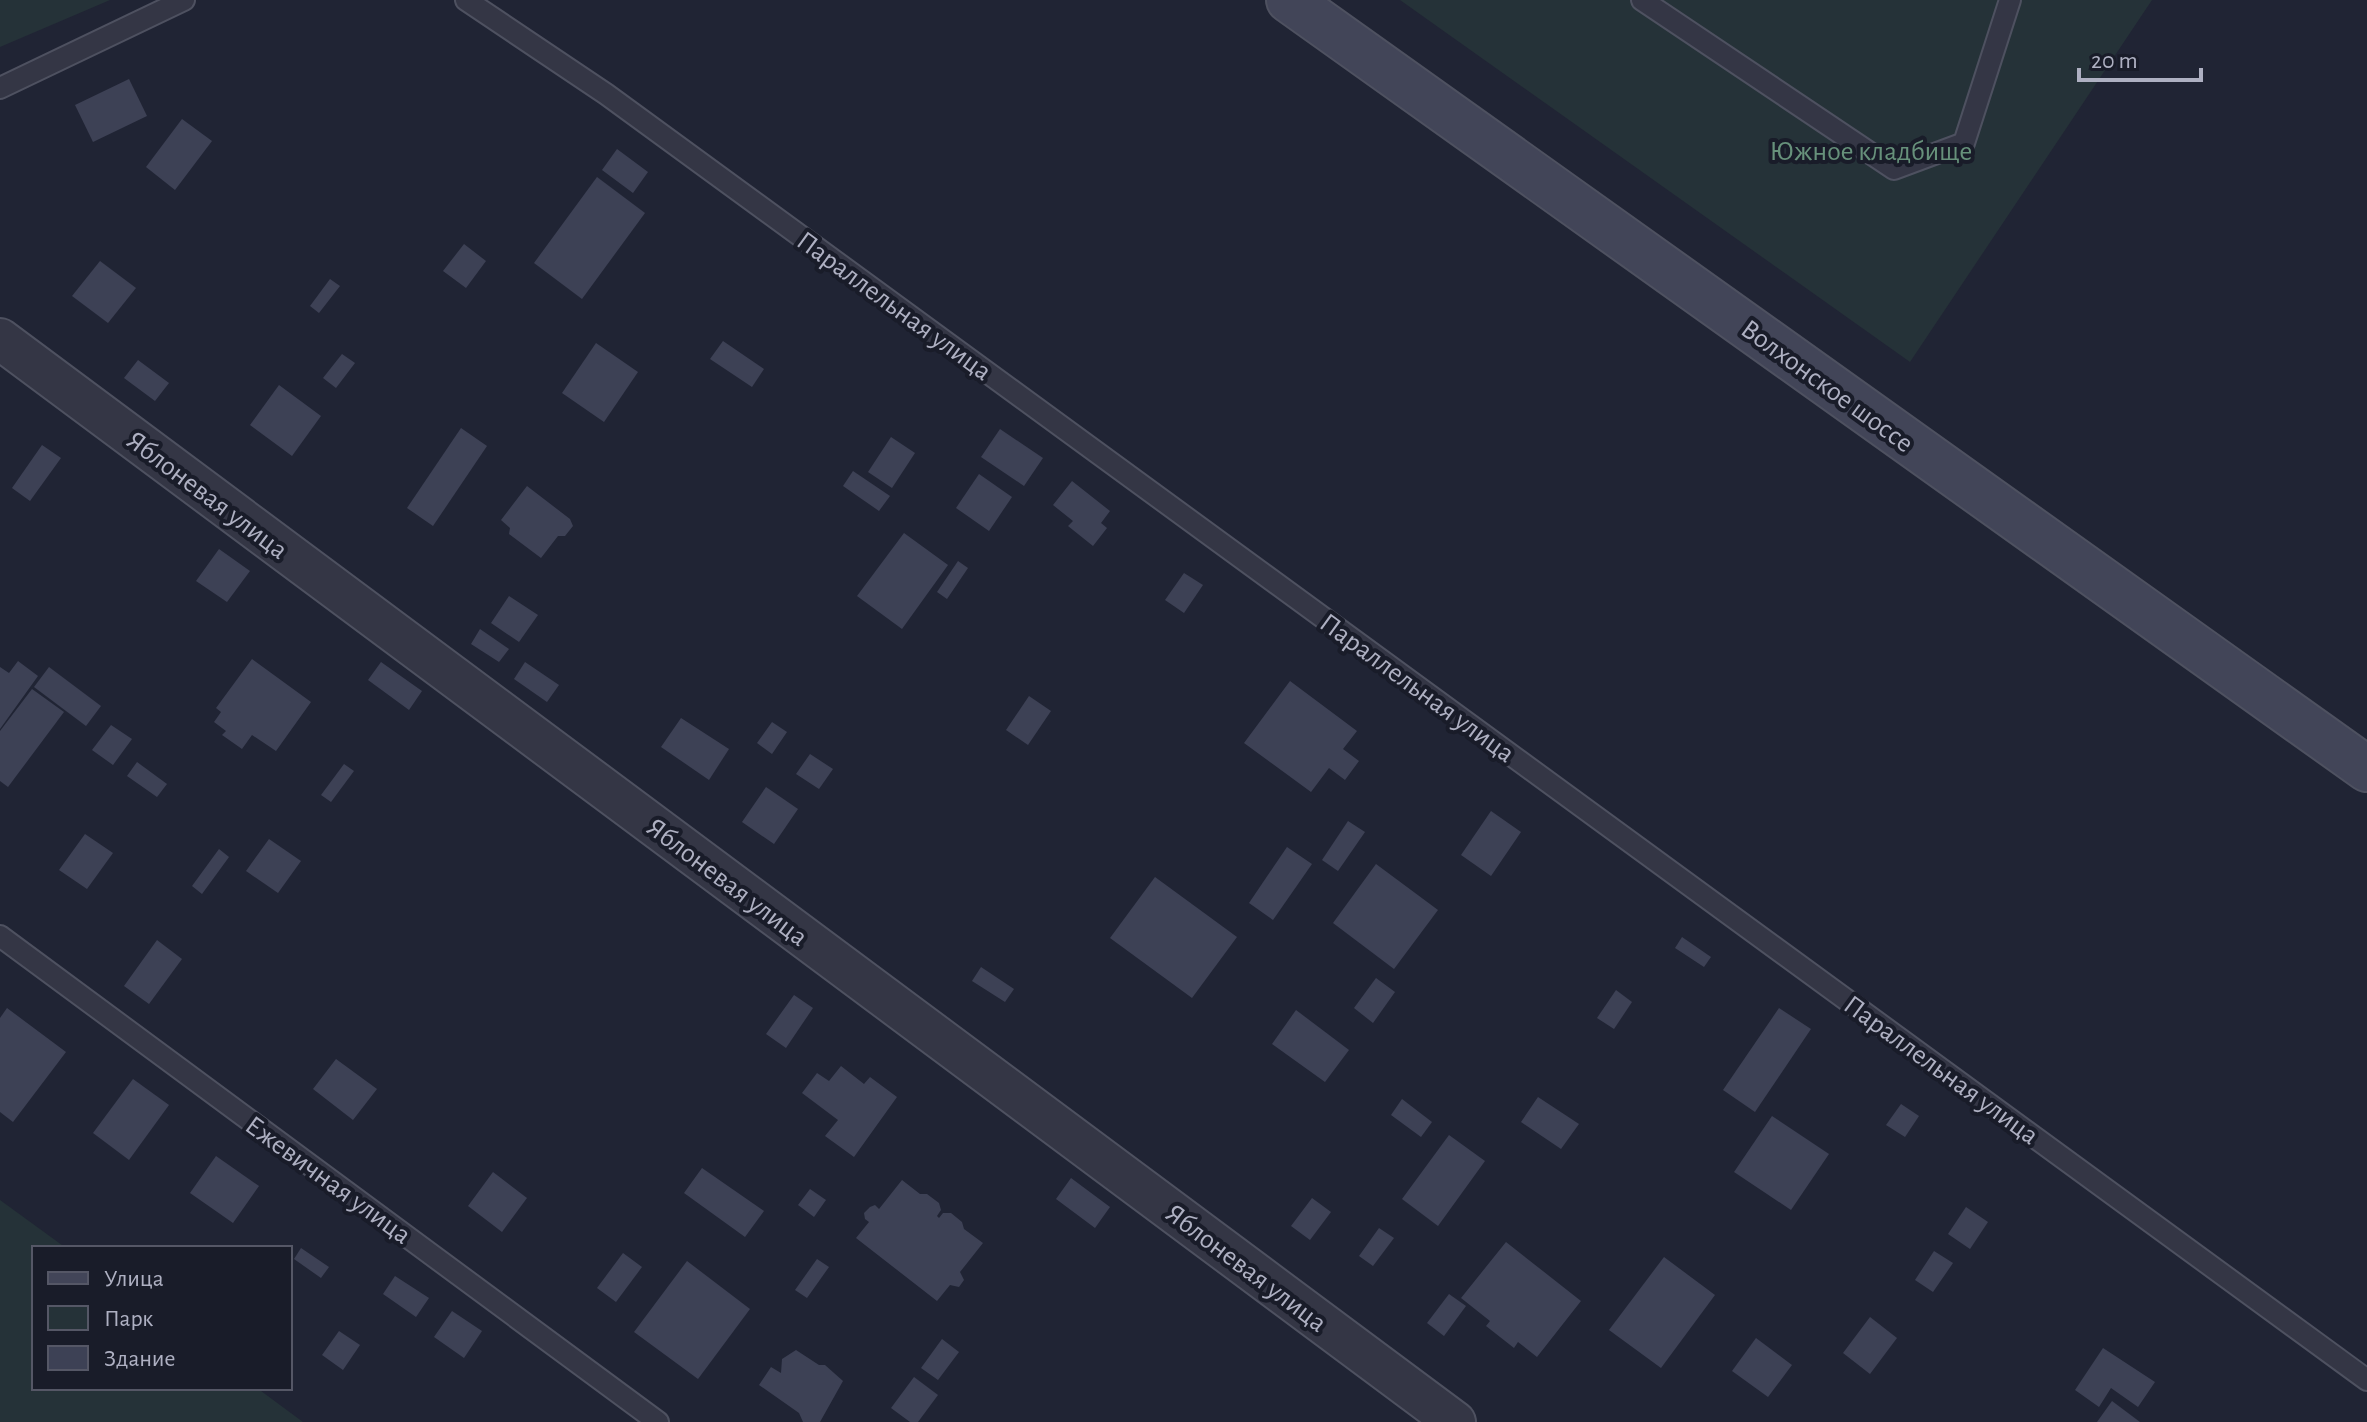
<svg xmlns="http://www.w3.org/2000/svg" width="2367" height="1422" font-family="'Alegreya Sans',sans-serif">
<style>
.green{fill:#253238}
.building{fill:#3d4155}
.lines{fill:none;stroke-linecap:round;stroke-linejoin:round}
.service-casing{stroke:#4e5160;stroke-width:24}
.minor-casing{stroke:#4e5160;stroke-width:44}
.secondary-casing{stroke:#4e5160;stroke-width:48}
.service{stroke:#343645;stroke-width:20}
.minor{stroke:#343645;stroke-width:40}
.secondary{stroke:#424558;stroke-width:44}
.labels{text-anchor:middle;stroke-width:8;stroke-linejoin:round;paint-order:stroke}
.park-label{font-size:28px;fill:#67917b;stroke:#191c29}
.street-label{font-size:28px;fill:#aeb0c2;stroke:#191c29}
</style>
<rect width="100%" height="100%" fill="#202434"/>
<g class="green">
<path d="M0,0H110L0,47Z"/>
<path d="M1400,0H2152L1910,362Z"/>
<path d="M0,1200L66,1248H34V1388H257L303,1422H0Z"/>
</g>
<g class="building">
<path d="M129,79L147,116L93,142L75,105Z"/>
<path d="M182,119L212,141L175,190L146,167Z"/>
<path d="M617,149L648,172L633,193L602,170Z"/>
<path d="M597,177L645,213L582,299L534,263Z"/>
<path d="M464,244L486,261L466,288L443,271Z"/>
<path d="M100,261L136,288L108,323L72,296Z"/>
<path d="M330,279L340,286L319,313L310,306Z"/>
<path d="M723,341L764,369L752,387L710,359Z"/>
<path d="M596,343L638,372L604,422L562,393Z"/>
<path d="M342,354L355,363L336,388L323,378Z"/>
<path d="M138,360L169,383L155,401L124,378Z"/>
<path d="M279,385L321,416L292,456L250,425Z"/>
<path d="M461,428L487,446L433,526L407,508Z"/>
<path d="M1000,429L1043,458L1024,486L981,457Z"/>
<path d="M891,437L915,453L892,488L868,472Z"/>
<path d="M42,445L61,458L30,501L12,488Z"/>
<path d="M853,471L890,496L879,511L843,486Z"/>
<path d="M979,474L1012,497L989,531L956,508Z"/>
<path d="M1072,481L1110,511L1101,523L1107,528L1093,546L1068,526L1073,521L1053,505Z"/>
<path d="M527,486L570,519L573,526L565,536H558L541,558L509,534L510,528L501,520Z"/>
<path d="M904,533L948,565L902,629L857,596Z"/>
<path d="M219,549L250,571L227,602L196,581Z"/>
<path d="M958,561L968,568L947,599L937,592Z"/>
<path d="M1184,573L1203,585L1184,613L1165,600Z"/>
<path d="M509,596L538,615L519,642L491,623Z"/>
<path d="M480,629L509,649L499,662L471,644Z"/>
<path d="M252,659L311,702L276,751L252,735L242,749L222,735L226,731L214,722L221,712L216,708Z"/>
<path d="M18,661L38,676L0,729V667L9,673Z"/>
<path d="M381,662L422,691L409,710L368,680Z"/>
<path d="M525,662L559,685L547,702L514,679Z"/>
<path d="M49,667L101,706L86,726L34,687Z"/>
<path d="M1290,681L1357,731L1343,749L1359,761L1345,780L1329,768L1311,792L1244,743Z"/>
<path d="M32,689L64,712L8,787L0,781V731Z"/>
<path d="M1029,696L1051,711L1028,745L1006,730Z"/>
<path d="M681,718L729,749L709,780L661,747Z"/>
<path d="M772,722L787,732L772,754L757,743Z"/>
<path d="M111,725L132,739L113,765L92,750Z"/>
<path d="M810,754L833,769L819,789L796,774Z"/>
<path d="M137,762L167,784L157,797L127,776Z"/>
<path d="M344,764L354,771L331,802L321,795Z"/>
<path d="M766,787L798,809L774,844L742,822Z"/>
<path d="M1491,811L1521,832L1491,876L1461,855Z"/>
<path d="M1348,821L1365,832L1338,871L1322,860Z"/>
<path d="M85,834L113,853L87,889L59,870Z"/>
<path d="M269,839L301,861L278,893L246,871Z"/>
<path d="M1287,847L1312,864L1273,920L1249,903Z"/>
<path d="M219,849L229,857L202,894L192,886Z"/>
<path d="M1376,864L1438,910L1394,969L1333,923Z"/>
<path d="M1155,877L1237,937L1192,998L1110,938Z"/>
<path d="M1682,937L1711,957L1704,967L1675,948Z"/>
<path d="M157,940L182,959L149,1004L124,986Z"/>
<path d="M981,967L1014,989L1005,1002L972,981Z"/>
<path d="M1376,978L1395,992L1373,1023L1354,1008Z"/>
<path d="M1616,990L1632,1002L1614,1029L1597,1018Z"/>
<path d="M794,995L813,1008L786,1048L766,1034Z"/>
<path d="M7,1008L66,1052L13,1122L0,1112V1018Z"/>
<path d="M1779,1008L1811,1029L1755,1112L1723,1090Z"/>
<path d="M1296,1010L1349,1050L1325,1082L1272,1044Z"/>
<path d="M336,1059L377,1089L353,1120L313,1089Z"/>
<path d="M841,1066L864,1084L870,1077L897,1097L854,1157L825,1136L838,1120L802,1093L817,1073L829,1081Z"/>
<path d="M133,1079L169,1105L129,1160L93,1133Z"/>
<path d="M1538,1097L1579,1124L1561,1149L1521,1122Z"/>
<path d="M1402,1099L1432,1122L1421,1137L1391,1115Z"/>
<path d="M1901,1104L1919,1116L1905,1137L1886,1125Z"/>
<path d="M1772,1116L1829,1154L1791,1210L1734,1172Z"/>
<path d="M1449,1135L1485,1161L1438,1226L1402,1199Z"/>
<path d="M216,1156L259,1186L233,1223L190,1193Z"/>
<path d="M702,1168L764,1211L745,1237L684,1193Z"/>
<path d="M493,1172L527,1198L502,1232L468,1206Z"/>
<path d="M1071,1178L1110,1207L1095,1228L1056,1199Z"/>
<path d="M902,1180L920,1194H927L939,1203L941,1210L937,1216L939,1218L943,1213H951L962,1222L964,1229L983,1243L960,1272L964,1280L959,1287L950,1285L937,1301L856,1238L869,1222L865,1219L864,1213L870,1207L875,1205L879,1209Z"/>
<path d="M810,1189L826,1200L814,1217L798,1205Z"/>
<path d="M1312,1198L1331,1212L1310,1240L1291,1226Z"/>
<path d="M1966,1207L1988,1222L1970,1249L1948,1234Z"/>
<path d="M1379,1228L1394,1238L1373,1266L1359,1256Z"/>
<path d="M1506,1242L1581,1301L1537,1357L1518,1342L1514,1348L1486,1326L1490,1321L1461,1298Z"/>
<path d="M301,1248L329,1267L321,1278L294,1259Z"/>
<path d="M1934,1251L1953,1263L1933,1292L1915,1280Z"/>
<path d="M623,1253L642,1267L616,1302L597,1288Z"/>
<path d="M1664,1257L1715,1295L1661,1368L1609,1330Z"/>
<path d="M817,1259L829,1267L807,1298L795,1290Z"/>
<path d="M687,1261L750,1309L698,1379L634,1332Z"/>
<path d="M395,1276L429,1298L416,1317L383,1294Z"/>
<path d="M1449,1294L1466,1306L1444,1336L1427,1323Z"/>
<path d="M452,1311L482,1331L464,1358L434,1337Z"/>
<path d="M1870,1317L1897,1338L1870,1374L1843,1353Z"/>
<path d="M339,1331L360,1345L343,1370L322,1355Z"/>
<path d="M1756,1338L1792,1365L1768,1397L1732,1371Z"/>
<path d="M942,1339L959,1352L938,1380L921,1368Z"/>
<path d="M2103,1348L2155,1382L2138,1407L2111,1388L2099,1407L2075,1390Z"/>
<path d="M796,1350L819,1365H825L843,1381L820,1422H803L799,1413L759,1385L771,1367L781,1373L782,1359Z"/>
<path d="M914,1377L938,1395L918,1422H910L891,1408Z"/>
<path d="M2112,1401L2140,1422H2097Z"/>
</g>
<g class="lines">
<g class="service-casing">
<g id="service">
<path d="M466,0L606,94L2367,1380"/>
<path d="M1642,0L1894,169L1964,143L2010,0"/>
<path d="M0,88L184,0"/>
<path d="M0,936L658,1422"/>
</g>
</g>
<g class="minor-casing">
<path id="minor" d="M0,339L1455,1422"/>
</g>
<g class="secondary-casing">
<path id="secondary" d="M1289,0L2367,769"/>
</g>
<use href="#service" class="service"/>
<use href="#minor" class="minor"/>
<use href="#secondary" class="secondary"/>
</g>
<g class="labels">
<g class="park-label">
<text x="1871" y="160">Южное кладбище</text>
</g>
<g class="street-label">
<text transform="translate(895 305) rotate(36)" y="10">Параллельная улица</text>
<text transform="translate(1828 385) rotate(36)" y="10">Волхонское шоссе</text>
<text transform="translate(208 494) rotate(37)" y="10">Яблоневая улица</text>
<text transform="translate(1418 687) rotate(36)" y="10">Параллельная улица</text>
<text transform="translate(728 881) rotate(37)" y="10">Яблоневая улица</text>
<text transform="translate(1942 1069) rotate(36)" y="10">Параллельная улица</text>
<text transform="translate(329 1179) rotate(36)" y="10">Ежевичная улица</text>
<text transform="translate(1247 1267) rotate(37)" y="10">Яблоневая улица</text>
</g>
</g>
<rect x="32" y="1246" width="260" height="144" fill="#191c29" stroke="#555766" stroke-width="2"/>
<rect x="48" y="1272" width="40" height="12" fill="#424558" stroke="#555766" stroke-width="2"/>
<text x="104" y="1286" font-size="24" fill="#aeb0c2">Улица</text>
<rect x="48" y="1306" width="40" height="24" fill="#253238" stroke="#555766" stroke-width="2"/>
<text x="104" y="1326" font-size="24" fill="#aeb0c2">Парк</text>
<rect x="48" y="1346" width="40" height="24" fill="#3d4155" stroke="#555766" stroke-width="2"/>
<text x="104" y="1366" font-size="24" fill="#aeb0c2">Здание</text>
<path d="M2079 68v12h122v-12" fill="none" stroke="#aeb0c2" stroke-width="4"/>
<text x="2091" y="68" font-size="24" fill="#aeb0c2" stroke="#191c29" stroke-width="6" paint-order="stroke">20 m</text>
</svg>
